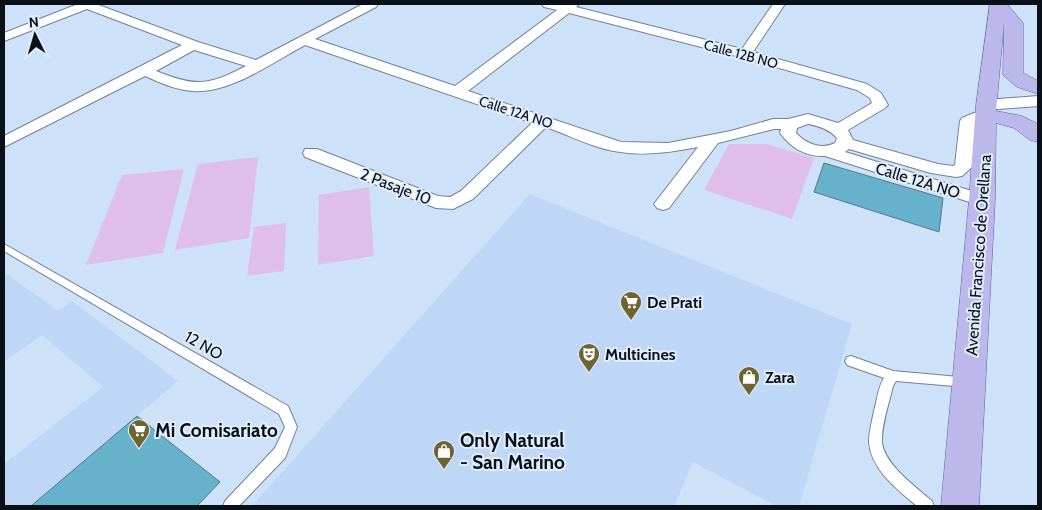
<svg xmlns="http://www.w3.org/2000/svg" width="1042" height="510" font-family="Cabin,sans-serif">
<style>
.built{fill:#bfd7f6}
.green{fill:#dfbfea}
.building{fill:#66b2cd;stroke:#587783}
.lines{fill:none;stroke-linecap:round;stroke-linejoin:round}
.service-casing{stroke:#708298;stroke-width:2}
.minor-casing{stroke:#708298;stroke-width:2}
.primary-casing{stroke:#605f99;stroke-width:1}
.service{fill:#fff;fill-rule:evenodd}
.minor{fill:#fff;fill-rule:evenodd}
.primary{fill:#bcb8ec;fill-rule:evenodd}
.labels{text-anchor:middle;stroke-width:4;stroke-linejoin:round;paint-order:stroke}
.far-street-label{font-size:14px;fill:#0a1018;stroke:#e1edfc}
.street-label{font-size:16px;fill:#0a1018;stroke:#e1edfc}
.poi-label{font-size:16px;font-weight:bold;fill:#0a1018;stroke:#e1edfc;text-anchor:start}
.near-poi-label{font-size:19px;font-weight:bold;fill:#0a1018;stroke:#e1edfc;text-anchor:start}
</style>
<rect width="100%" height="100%" fill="#cde1f9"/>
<g class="built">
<path d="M530,194L852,324L799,506H776L693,462L674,506H252Z"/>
<path d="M4,272L58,311L72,301L178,381L31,506H4V464L103,387L42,335L4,362Z"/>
</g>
<g class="green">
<path d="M729,144H766L814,158L792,219L704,190Z"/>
<path d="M258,157L249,238L175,250L198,164Z"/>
<path d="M184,169L163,253L86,265L122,175Z"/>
<path d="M369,187L374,256L318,265L319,195Z"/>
<path d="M286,223L284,271L247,276L254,227Z"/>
</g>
<g class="building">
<path d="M824,163L943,198L939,232L814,192Z"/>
<path d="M137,416L220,482L197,506H31Z"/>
</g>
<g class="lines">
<g class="service-casing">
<g id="service">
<path d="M4,244L288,406L297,427L285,458L239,506H223L225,501L275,448L285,427L279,414L4,251Z"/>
<path d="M851,356L893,371L970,378L972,382L970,386L966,387L896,381L893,386C889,404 881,425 882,443C885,465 916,487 932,501L934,506H917C898,490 871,470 869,442C869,432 872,421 874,411C877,401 878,387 884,378L847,365L845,361L847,357Z"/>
</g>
</g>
<g class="minor-casing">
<g id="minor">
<path d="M78,4H96L198,42L256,60L363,4H378L376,7L315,39L455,86L557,10L544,7L542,4H579L576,7L742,49L773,4H785L753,52L867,84L881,93L888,105L885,108L848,130L853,140L938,164L953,166L955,165L960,121L962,118L974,113L986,111L991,113L994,116L991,119L976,123L972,167L962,176L956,177L931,173L849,149L845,152L988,196L991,200L988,204L982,206L825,156C806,157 791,148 780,133L781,129H774L718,143L669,208L663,210L657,208L654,204L698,147C672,152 646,156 620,152C596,149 568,135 546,127L473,199L453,209L436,208L305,157L303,153L305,149H317L438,196L450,197L461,191L532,123L305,45C273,62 230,94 193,91C176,90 161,83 145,76L4,147V136L182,45L87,9L4,41V33ZM569,13L740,57L857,90L870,98L872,103L838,123L808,114L788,119H773L731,131L668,143L621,142L468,91ZM194,50L246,66C208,86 196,87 156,71ZM808,124C819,126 829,129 837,138L835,143C822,150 806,144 796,133L797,128Z"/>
<path d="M1038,96V106L986,110L981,108L978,105L981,102L986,100Z"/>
</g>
</g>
<g class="primary-casing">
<path id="primary" d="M990,4H1007L1023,23V73L1038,81V94L1017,87L1003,75L1004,22L996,111L1022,116L1038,124V142L1030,140L1014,128L996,123L995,200L979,506H941L969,200L976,105Z"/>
</g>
<use href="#service" class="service"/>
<use href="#minor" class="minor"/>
<use href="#primary" class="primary"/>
</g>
<defs>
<g id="supermarket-pin" transform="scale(1.125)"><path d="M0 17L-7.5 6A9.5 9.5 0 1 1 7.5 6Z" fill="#6f6431" stroke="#e1edfc"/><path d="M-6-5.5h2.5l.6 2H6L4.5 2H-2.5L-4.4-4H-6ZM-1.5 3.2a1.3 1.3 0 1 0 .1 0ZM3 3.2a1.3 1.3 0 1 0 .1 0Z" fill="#fff"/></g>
<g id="theatre-pin" transform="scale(1.125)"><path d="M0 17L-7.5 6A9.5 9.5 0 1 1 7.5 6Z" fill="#6f6431" stroke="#e1edfc"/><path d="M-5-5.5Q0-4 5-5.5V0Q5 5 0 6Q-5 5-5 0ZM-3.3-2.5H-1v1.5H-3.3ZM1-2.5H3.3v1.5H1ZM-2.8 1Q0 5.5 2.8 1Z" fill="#fff"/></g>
<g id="shop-pin" transform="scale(1.125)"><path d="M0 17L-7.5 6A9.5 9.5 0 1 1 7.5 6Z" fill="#6f6431" stroke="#e1edfc"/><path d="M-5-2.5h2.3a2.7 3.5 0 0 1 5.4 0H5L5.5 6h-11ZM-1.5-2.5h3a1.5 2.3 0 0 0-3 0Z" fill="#fff"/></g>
</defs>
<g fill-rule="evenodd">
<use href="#supermarket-pin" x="631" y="302"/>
<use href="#theatre-pin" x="589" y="354"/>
<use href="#shop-pin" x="749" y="377"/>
<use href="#supermarket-pin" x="139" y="430"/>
<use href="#shop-pin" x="444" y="451"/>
</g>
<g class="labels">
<g class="far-street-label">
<text transform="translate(741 54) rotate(15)" y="5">Calle 12B NO</text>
<text transform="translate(516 112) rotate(18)" y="5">Calle 12A NO</text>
</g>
<g class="street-label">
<text transform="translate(918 180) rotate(17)" y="6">Calle 12A NO</text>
<text transform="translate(396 186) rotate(21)" y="6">2 Pasaje 10</text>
<text transform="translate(978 255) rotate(-86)" y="6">Avenida Francisco de Orellana</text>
<text transform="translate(204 345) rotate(30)" y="6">12 NO</text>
</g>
<g class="poi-label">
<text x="647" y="308">De Prati</text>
<text x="605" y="360">Multicines</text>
<text x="765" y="383">Zara</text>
</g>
<g class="near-poi-label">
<text x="155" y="437">Mi Comisariato</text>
<text x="460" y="447">Only Natural<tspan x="460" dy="22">- San Marino</tspan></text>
</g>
</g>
<rect width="1042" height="510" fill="none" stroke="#0a1018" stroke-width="10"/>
<g transform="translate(35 35) rotate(355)" stroke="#e1edfc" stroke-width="4" paint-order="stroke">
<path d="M0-4L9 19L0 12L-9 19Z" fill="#0a1018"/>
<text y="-8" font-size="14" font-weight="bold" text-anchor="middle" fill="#0a1018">N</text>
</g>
</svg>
